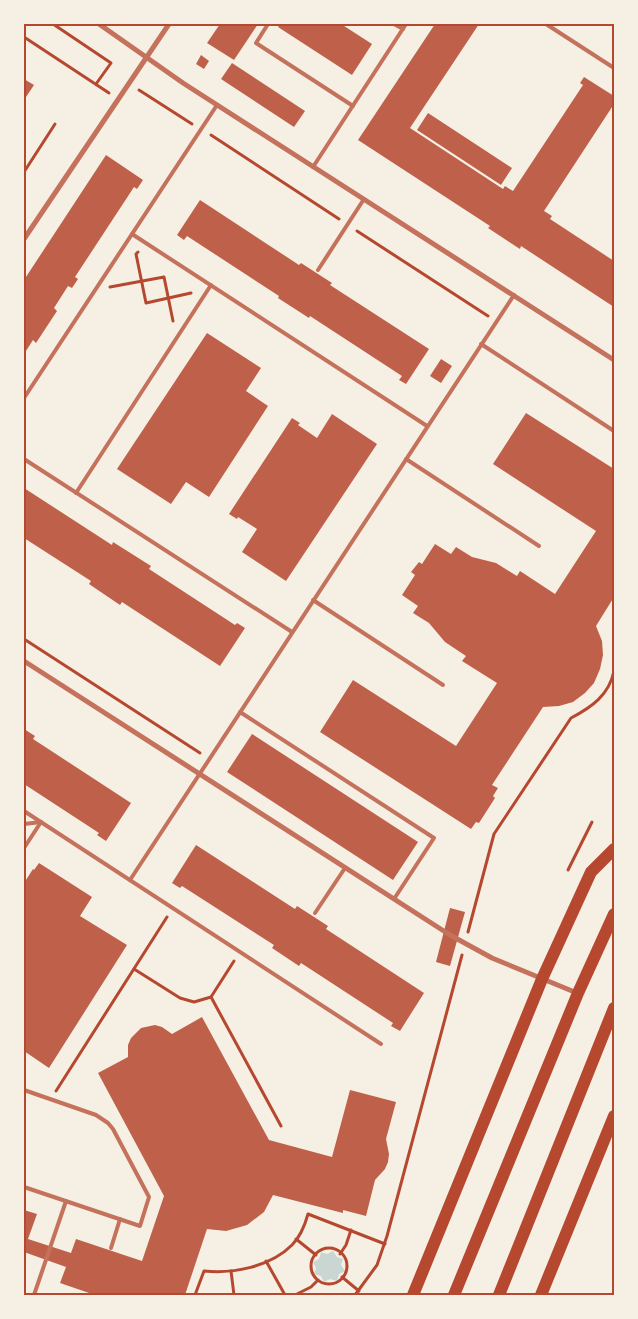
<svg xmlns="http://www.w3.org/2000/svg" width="638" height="1319" font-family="Barlow,sans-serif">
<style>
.water{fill:#c9d6d2}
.building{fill:#bf614a}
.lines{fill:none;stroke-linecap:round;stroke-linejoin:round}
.path{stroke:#b5482f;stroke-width:3}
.service{stroke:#c5725c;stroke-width:4}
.minor{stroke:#c5725c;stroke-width:5}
.primary{stroke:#b5482f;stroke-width:12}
.neatline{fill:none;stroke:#b5482f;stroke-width:2}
</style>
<rect width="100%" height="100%" fill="#f6efe4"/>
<path class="water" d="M333,1251L337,1257L343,1259L341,1265L345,1271L339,1274L337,1281L330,1279L324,1282L321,1276L314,1274L316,1268L313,1262L319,1259L321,1252L327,1254Z"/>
<g class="building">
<path d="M220,24H258L234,60L207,43Z"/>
<path d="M280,24H341L372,44L352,75L278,27Z"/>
<path d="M435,24H479L410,128L503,189L505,186L513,191L583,85L580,83L584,77L614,96V104L544,211L552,216L550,219L614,261V307L521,246L520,249L488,228L490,226L358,140Z"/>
<path d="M201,55L209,61L204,69L196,64Z"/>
<path d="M232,63L305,111L294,127L221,79Z"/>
<path d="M24,79L34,85L24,100Z"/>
<path d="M428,113L512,168L501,185L417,130Z"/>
<path d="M106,155L143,180L137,189L134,187L75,277L78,279L72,288L68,286L54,308L57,311L36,343L33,340L24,354V280Z"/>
<path d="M200,200L299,265L301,263L332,283L330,285L429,349L406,384L399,380L402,376L310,316L309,318L278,298L279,296L187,236L184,240L177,235Z"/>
<path d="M207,333L261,368L246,391L268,406L209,497L186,482L171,504L117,469Z"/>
<path d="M441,359L452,366L441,383L430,376Z"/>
<path d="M526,413L614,469V597L596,626L602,641L603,655L600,669L594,683L585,693L573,702L559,706L543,707L492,785L498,788L493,796L495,798L479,823L476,822L471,829L320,732L353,680L456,746L497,683L462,661L466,656L445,642L429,623L413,613L418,606L402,595L415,575L411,572L419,562L422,564L435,544L451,554L456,547L472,557L496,563L517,576L520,571L555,594L596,531L493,464Z"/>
<path d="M332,414L377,444L286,581L242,552L257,529L238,517L237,519L229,514L292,418L300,423L298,425L317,438Z"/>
<path d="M24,484L26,485L24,488L112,545L113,542L151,566L149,569L235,625L237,623L245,628L220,666L122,602L120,605L89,584L91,581L24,538Z"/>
<path d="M24,729L35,736L33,739L131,803L106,841L97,835L99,833L24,784Z"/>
<path d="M252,734L418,842L393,880L227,772Z"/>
<path d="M196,845L295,909L297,906L328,926L326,929L424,993L400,1031L391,1026L393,1023L301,963L299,966L272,948L274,945L182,886L180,888L172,883Z"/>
<path d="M39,863L92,897L80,916L127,945L49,1068L24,1051V883L33,869L34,870Z"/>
<path d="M450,908L465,912L450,966L436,962Z"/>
<path d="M202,1017L269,1140L332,1157L350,1090L396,1102L386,1139L389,1154L388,1162L385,1169L375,1180L366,1216L343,1210V1213L273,1195L264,1212L247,1225L226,1231L207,1229L185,1295H95L60,1283L66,1267L24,1252V1210L37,1214L28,1239L71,1253L76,1239L142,1261L164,1196L98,1073L128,1057V1045L131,1038L141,1028L155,1025L162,1027L172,1034Z"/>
</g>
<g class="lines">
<g class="path">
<path d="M53,24L111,63L96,84"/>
<path d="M24,37L109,93"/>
<path d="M139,90L192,124"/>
<path d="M211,135L339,219"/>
<path d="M24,172L55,124"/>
<path d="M357,231L488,316"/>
<path d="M138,252L136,254L146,303L191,293"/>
<path d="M110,287L164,277L173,321"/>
<path d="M24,639L200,753"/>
<path d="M568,870L592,822"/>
<path d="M468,932L494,834L571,718C592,707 609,695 614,671"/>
<path d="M134,969L180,998L194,1002L211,997L234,961"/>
<path d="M211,997L281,1126"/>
<path d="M56,1091L167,917"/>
<path d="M296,1239L316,1255"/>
<circle cx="329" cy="1266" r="18"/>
<path d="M340,1254L346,1245L351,1230"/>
<path d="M266,1261L285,1295"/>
<path d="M231,1271L234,1295"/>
<path d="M342,1277L359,1291"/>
<path d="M195,1295L204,1271C233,1274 270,1267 292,1245C300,1237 305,1225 308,1214L385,1244"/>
<path d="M295,1295L311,1287L318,1280"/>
<path d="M355,1295L377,1265L387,1236L462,955"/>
</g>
<g class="service">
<path d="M268,24L256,43L353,106"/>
<path d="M394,24L403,29"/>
<path d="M546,24L614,68"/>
<path d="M313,167L406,24"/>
<path d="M132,234L427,426"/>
<path d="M318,270L364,199"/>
<path d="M481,344L614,431"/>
<path d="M24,398L217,105"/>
<path d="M24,459L292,632"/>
<path d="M406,459L539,546"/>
<path d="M76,493L211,285"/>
<path d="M313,600L443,685"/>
<path d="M240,712L434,838L394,899"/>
<path d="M24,811L381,1044"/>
<path d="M24,824L41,822"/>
<path d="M24,848L41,822"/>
<path d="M130,880L514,295"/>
<path d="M315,913L345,868"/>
<path d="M24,1090L96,1115L108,1123L113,1129L149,1197L140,1226L24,1187"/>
<path d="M111,1248L120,1219"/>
<path d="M34,1295L66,1201"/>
</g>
<g class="minor">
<path d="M99,24L183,83L614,360"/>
<path d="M24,239L169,24"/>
<path d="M24,661L450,935L492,958L577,993"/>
</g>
<g class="primary">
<path d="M413,1295L542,979L591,872L614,849"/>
<path d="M454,1295L578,993L614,914"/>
<path d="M499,1295L614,1008"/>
<path d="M541,1295L614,1116"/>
</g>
</g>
<rect width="638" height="1319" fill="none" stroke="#f6efe4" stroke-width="50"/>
<rect x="25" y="25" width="588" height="1269" class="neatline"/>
</svg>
